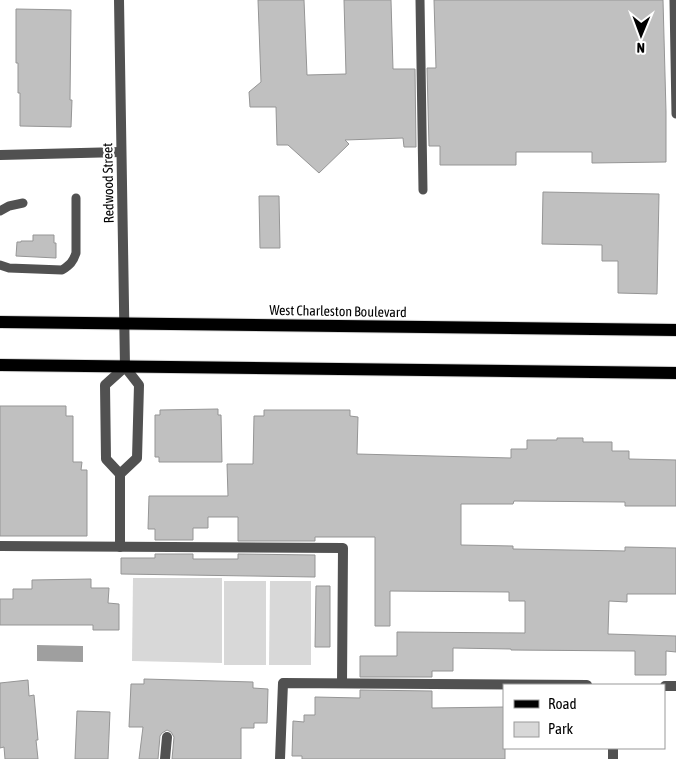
<svg xmlns="http://www.w3.org/2000/svg" width="676" height="759" font-family="'Asap Condensed',sans-serif">
<style>
.green{fill:#d8d8d8}
.water{fill:#9f9f9f}
.building{fill:#c0c0c0;stroke:#959595}
.lines{fill:none;stroke-linecap:round;stroke-linejoin:round}
.primary-casing{stroke:#dbdbdb;stroke-width:14}
.service{stroke:#515151;stroke-width:9}
.minor{stroke:#515151;stroke-width:10}
.tertiary{stroke:#515151;stroke-width:10}
.primary{stroke:#000;stroke-width:12}
.labels{text-anchor:middle;stroke-width:4.5;stroke-linejoin:round;paint-order:stroke}
.street-label{font-size:14px;fill:#000;stroke:#fff}
</style>
<rect width="100%" height="100%" fill="#fff"/>
<g class="green">
<path d="M133,578H222V663L132,661Z"/>
<rect x="224" y="581" width="42" height="84"/>
<path d="M270,581H311V665H269Z"/>
</g>
<path class="water" d="M37,645L83,646V662L37,661Z"/>
<g class="building">
<path d="M258,0H304L307,75L346,74L344,0H391L393,69H415L416,147H404L403,138L345,140L349,144L319,173L288,145H277L276,107H250L249,92L261,82Z"/>
<path d="M434,0H663L666,112V162L592,163V152H516V165H440V146H429L427,68H436Z"/>
<path d="M16,9L71,10L70,100H72L71,127L20,126V93H18V63H16Z"/>
<path d="M543,192L659,194L657,294L618,293V261H602V245L542,244Z"/>
<path d="M259,196H279L280,248H260Z"/>
<path d="M33,235H54V243H56V258L16,256L17,242H21V241H33Z"/>
<path d="M0,406H66V416H73V462H82L81,470H87V536H0Z"/>
<path d="M218,409V415H221L222,462H159V457H155V415H160V410Z"/>
<path d="M264,410H350V416L358,417L357,454L511,458V449H527V440H557V438H583V442H612V451H629V459L676,460V506H625V502L514,501L513,504H461V545L513,546V549L625,551V547L676,548V594H627V602L609,601L608,634L676,636V652L666,651V675H635V651L511,650V649L453,648V671H432V677H360V656H397V632L525,633V601H509V592L390,591V626H375V537H315V541H238V517H208V528H193V540H155V529H148L149,496H228L227,464H253L254,416H264Z"/>
<path d="M155,554H193V559H238V554L315,555V577L121,574V558H155Z"/>
<path d="M91,579V588H109L108,603L119,604V630H93V625H0V599H13V589H32V580Z"/>
<path d="M316,586H330V647H315Z"/>
<path d="M144,679L253,682V688L268,689L267,723H254V728H241V759H172L174,737L171,732L167,730L162,733L160,736L158,759H139L143,727H129L131,684H144Z"/>
<path d="M28,680L29,696L34,695L38,740H36L38,759H5L4,747L0,748V683Z"/>
<path d="M360,690L432,691V708L505,707V759H302V756H292L293,721L304,722V715H315V697L360,698Z"/>
<path d="M77,711L110,712L108,759H75Z"/>
</g>
<g class="lines">
<g class="primary-casing">
<g id="primary">
<path d="M0,322L676,330"/>
<path d="M0,365L676,373"/>
</g>
</g>
<g class="service">
<path d="M420,0L423,190"/>
<path d="M674,0L676,114"/>
<path d="M0,211L9,206L23,203"/>
<path d="M0,265L9,268L62,270C70,265 73,262 76,253V198"/>
</g>
<g class="minor">
<path d="M0,155L121,152"/>
<path d="M0,546L343,548L342,683"/>
<path d="M120,547V474L106,459L105,385L125,367L139,385L137,458L120,474"/>
<path d="M665,686H676"/>
<path d="M165,759L167,737"/>
<path d="M280,759L283,683L587,685"/>
<path d="M613,759V748"/>
</g>
<path class="tertiary" d="M119,0L125,367"/>
<use href="#primary" class="primary"/>
</g>
<g class="labels">
<g class="street-label">
<text transform="translate(108 183) rotate(-91)" y="5">Redwood Street</text>
<text transform="translate(338 311) rotate(1)" y="5">West Charleston Boulevard</text>
</g>
</g>
<rect x="503" y="684" width="162" height="65" fill="#ffffff" stroke="#999999"/>
<rect x="514" y="700" width="25" height="8" fill="#000000" stroke="#999999"/>
<text x="548" y="709" font-size="15" fill="#000000">Road</text>
<rect x="514" y="722" width="25" height="15" fill="#d8d8d8" stroke="#999999"/>
<text x="548" y="734" font-size="15" fill="#000000">Park</text>
<g transform="translate(641 35) rotate(181)" stroke="#ffffff" stroke-width="4" paint-order="stroke">
<path d="M0-4L9 19L0 12L-9 19Z" fill="#000000"/>
<text y="-8" font-size="14" font-weight="bold" text-anchor="middle" fill="#000000">N</text>
</g>
</svg>
